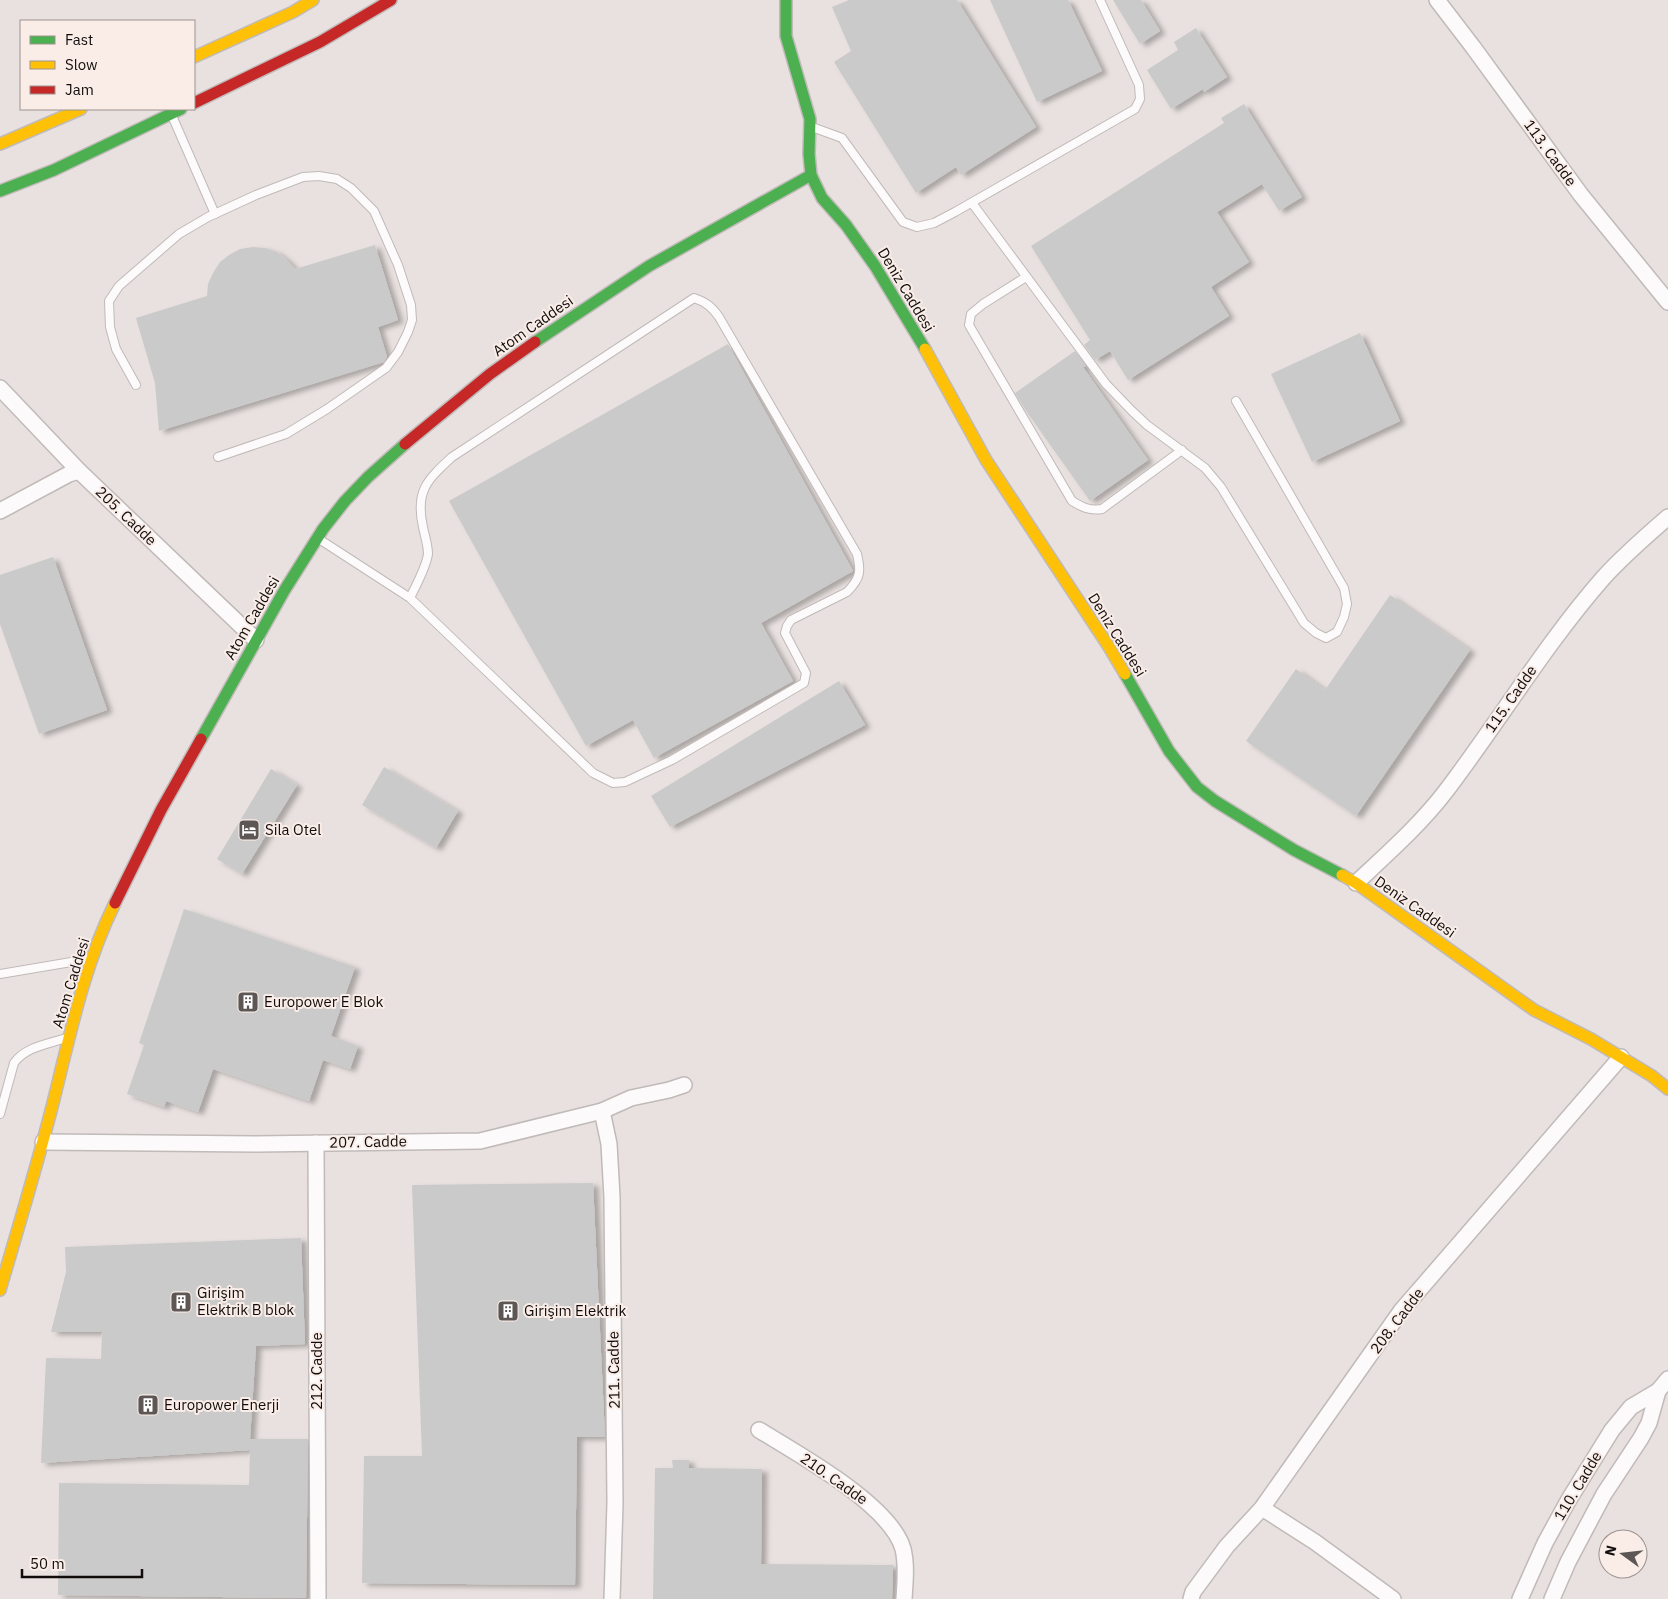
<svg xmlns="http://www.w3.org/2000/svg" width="1668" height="1599" font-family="'IBM Plex Sans',sans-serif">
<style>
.building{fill:#cbcaca;filter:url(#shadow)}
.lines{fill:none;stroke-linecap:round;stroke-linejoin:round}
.lane-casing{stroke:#c0bab9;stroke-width:10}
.street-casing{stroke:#c0bab9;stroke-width:18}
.fast-casing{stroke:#c0bab9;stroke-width:14}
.slow-casing{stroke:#c0bab9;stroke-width:14}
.jam-casing{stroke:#c0bab9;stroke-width:14}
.lane{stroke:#fcfafa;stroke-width:8}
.street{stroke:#fcfafa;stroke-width:15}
.fast{stroke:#4caf50;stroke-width:11}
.slow{stroke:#ffc107;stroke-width:11}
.jam{stroke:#c62828;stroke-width:11}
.labels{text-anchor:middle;stroke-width:4;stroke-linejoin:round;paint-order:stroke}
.street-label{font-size:15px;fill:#100c0b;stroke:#faede8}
.poi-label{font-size:15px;fill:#100c0b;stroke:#faede8;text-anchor:start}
</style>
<defs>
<filter id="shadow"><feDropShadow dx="5.5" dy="3" stdDeviation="2.5" flood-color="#0004"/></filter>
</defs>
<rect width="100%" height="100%" fill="#e8e1df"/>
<g class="building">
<path d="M849,0H957L1036,127L961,175L956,167L916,193L834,62L851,51L832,7Z"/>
<path d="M990,0H1068L1102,71L1037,102Z"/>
<path d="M1113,0H1141L1160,31L1140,44Z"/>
<path d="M1196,28L1227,77L1204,92L1203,89L1171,109L1147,70L1178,50L1174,42Z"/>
<path d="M1244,104L1302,197L1279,211L1262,184L1217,212L1249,262L1211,287L1229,316L1128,380L1110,351L1095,360L1084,345L1090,340L1031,246L1224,123L1221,118Z"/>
<path d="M375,245L398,320L378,327L387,357L384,362L159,431L155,383L136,318L207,296L208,284L213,273L220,262L229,255L240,249L253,247L265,248L277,252L286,259L295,269Z"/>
<path d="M1360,333L1400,421L1312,462L1271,374Z"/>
<path d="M728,344L853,571L761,623L793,681L654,758L633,720L586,746L449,501Z"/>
<path d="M1075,351L1086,366L1083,367L1148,460L1090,501L1024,408L1015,393Z"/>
<path d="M53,557L107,710L39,734L0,624V575Z"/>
<path d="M1390,595L1470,650L1356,816L1246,741L1296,669L1325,690Z"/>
<path d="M839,681L865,725L670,827L651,796Z"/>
<path d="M384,767L458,811L436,848L362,805Z"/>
<path d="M271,769L297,785L242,874L217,859Z"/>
<path d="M184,909L355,967L331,1036L358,1046L350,1069L323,1060L309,1101L213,1069L198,1112L166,1101L164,1107L127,1094L144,1045L139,1043Z"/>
<path d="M593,1183L605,1437H577L575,1585L362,1583L364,1456H422L412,1185Z"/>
<path d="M301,1238L305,1344L256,1346L250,1439H308L306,1598L58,1595L59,1483L249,1485L250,1450L41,1463L46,1358L101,1359L102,1332H51L66,1272L65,1247Z"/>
<path d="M672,1460H689V1468L762,1469L761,1564L893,1565L892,1599H653L655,1468H673Z"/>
</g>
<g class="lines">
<g class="lane-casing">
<g id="lane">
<path d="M173,118L215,214"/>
<path d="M812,127L842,138L903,222L917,227L934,223L955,212L1135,109L1140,99L1139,85L1100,0"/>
<path d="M972,203L1106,384L1132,411L1147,425L1205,468L1221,487L1304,623L1316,633L1326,638L1337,632L1344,617L1347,604L1344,588L1236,401"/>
<path d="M1026,277L983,304L971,314L969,325L1072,501C1082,507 1089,511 1102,509L1182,450"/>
<path d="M136,385L116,349L110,327L109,301L119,286L179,234L208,217L256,195L303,177L319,176L337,179L351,188L374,211L398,265L411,305L412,320L408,332L398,352L386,368L327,409L286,434L218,457"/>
<path d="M319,539L410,598L593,773L613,783L625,782L672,760L804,683L806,673L785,633L787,626L791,620L847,592C861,578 861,571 857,554L719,317C712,307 706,302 694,298L452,457C427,480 415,491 423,527C425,537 428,545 428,554C426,568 416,585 410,598"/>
<path d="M0,974L89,959"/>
<path d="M0,1114L14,1063C25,1047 48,1044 66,1038"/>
</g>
</g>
<g class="street-casing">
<g id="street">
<path d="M1437,0L1473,47L1581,195L1668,302"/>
<path d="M0,388L79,471L256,640"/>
<path d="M0,511L69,474L79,471"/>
<path d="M1356,883C1387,854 1420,825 1446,791C1500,720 1546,643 1604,577C1624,555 1646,536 1668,517"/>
<path d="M602,1111L609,1144L612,1197L615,1503L612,1599"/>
<path d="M43,1142L256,1144L480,1141L602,1111L631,1098L669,1090L684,1085"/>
<path d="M316,1143L318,1599"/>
<path d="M759,1430C798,1454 891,1505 903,1549C907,1565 905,1582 904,1599"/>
<path d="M1262,1508L1315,1542L1393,1599"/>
<path d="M1191,1599L1193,1592L1227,1546L1262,1508L1401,1311L1621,1057"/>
<path d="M1520,1599L1545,1543L1568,1501L1612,1430L1631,1407L1658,1391L1668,1379"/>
<path d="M1552,1599L1568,1562L1604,1494L1641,1438L1649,1423L1658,1391"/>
</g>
</g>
<g class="fast-casing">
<g id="fast">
<path d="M786,0V36L810,119L809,154L811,175L822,198L846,225L875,266L925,349"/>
<path d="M0,191L54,170L181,109"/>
<path d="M535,342L649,266L811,175"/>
<path d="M1125,674L1169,751L1197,787L1215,801L1294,850L1342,875"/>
<path d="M201,739L284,591L323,529L345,501L368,477L405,444"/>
</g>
</g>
<g class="slow-casing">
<g id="slow">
<path d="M194,57L293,12L313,0"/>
<path d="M0,144L81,109"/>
<path d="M925,349L986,460L1109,647L1125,674"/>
<path d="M1342,875L1356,883L1534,1010L1591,1039L1652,1076L1668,1089"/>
<path d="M0,1290C18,1228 37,1166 53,1103C70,1035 84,965 115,903"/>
</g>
</g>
<g class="jam-casing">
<g id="jam">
<path d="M194,103L320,42L391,0"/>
<path d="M405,444L490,374L535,342"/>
<path d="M115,903L161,810L201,739"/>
</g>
</g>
<use href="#lane" class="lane"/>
<use href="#street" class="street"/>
<use href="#fast" class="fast"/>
<use href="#slow" class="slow"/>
<use href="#jam" class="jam"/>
</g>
<defs>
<g id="hotel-square" transform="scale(1.125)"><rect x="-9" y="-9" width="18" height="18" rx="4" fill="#5c5755" stroke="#faede8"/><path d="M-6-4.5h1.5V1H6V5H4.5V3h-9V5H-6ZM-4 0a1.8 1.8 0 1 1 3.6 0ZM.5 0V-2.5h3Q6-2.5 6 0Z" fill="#fff"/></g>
<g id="building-square" transform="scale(1.125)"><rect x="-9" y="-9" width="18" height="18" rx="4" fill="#5c5755" stroke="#faede8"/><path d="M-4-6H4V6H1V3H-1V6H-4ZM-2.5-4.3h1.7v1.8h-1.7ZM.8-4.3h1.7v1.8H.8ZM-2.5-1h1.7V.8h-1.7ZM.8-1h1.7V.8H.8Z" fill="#fff"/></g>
</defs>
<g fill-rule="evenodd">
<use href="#hotel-square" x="249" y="830"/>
<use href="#building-square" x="248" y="1002"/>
<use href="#building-square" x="181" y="1302"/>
<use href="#building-square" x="508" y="1311"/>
<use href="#building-square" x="148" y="1405"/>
</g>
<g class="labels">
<g class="street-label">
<text transform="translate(1550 153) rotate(54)" y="5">113. Cadde</text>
<text transform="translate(906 290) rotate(59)" y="5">Deniz Caddesi</text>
<text transform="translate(533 326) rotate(-35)" y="5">Atom Caddesi</text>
<text transform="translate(126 516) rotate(44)" y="5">205. Cadde</text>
<text transform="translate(252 618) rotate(-60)" y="5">Atom Caddesi</text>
<text transform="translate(1117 635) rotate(58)" y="5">Deniz Caddesi</text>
<text transform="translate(1511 699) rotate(-55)" y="5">115. Cadde</text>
<text transform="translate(1415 907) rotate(35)" y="5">Deniz Caddesi</text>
<text transform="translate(71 983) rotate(-73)" y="5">Atom Caddesi</text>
<text transform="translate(368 1142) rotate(-1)" y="5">207. Cadde</text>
<text transform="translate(1397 1321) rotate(-53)" y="5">208. Cadde</text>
<text transform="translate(614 1370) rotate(-91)" y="5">211. Cadde</text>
<text transform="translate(317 1371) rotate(-90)" y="5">212. Cadde</text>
<text transform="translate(834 1479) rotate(35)" y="5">210. Cadde</text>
<text transform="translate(1578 1486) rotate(-59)" y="5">110. Cadde</text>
</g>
<g class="poi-label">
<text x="265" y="835">Sila Otel</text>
<text x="264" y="1007">Europower E Blok</text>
<text x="197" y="1298">Girişim<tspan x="197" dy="17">Elektrik B blok</tspan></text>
<text x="524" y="1316">Girişim Elektrik</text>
<text x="164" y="1410">Europower Enerji</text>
</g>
</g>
<rect x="20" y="20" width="175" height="90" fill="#faede8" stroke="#9c9390"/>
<rect x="30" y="36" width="25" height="8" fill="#4caf50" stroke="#9c9390"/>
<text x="65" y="45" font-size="15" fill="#100c0b">Fast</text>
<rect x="30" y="61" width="25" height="8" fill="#ffc107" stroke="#9c9390"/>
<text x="65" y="70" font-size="15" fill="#100c0b">Slow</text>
<rect x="30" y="86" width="25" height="8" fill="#c62828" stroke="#9c9390"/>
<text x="65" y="95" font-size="15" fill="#100c0b">Jam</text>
<g transform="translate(1623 1554) rotate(285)"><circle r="24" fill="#faede8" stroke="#9c9390"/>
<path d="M0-4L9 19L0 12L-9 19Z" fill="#5c5755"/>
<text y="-8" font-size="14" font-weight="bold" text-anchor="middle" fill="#100c0b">N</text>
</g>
<path d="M22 1569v8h120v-8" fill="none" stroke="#100c0b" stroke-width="2.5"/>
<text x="30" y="1569" font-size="15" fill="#100c0b" stroke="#faede8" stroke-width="4" paint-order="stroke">50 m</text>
</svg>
